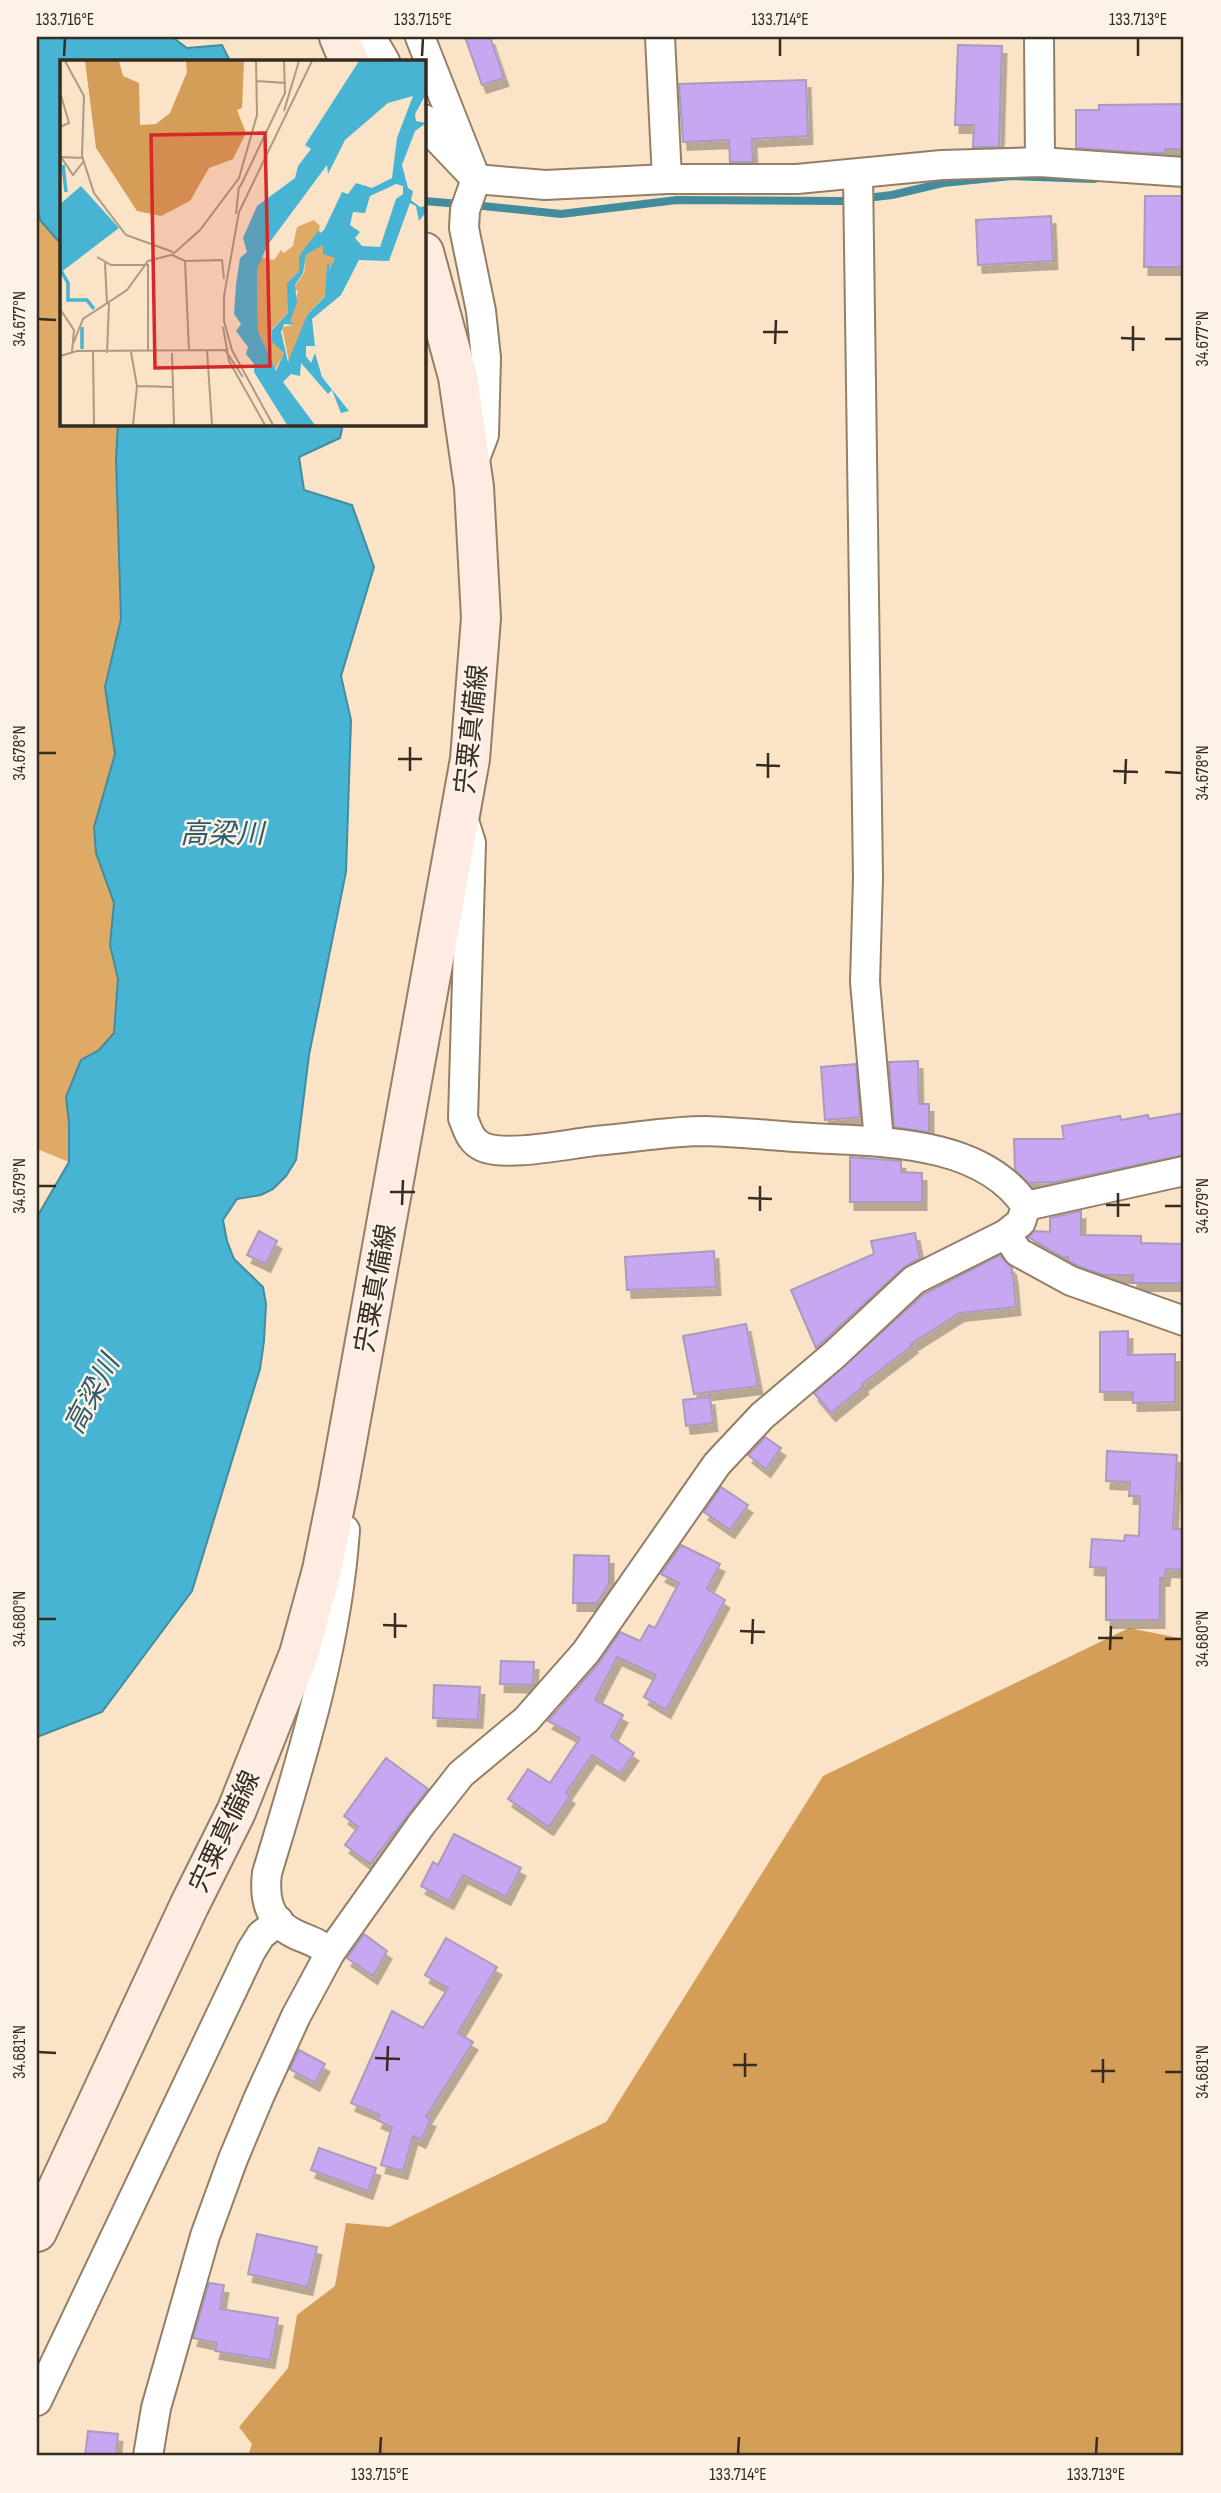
<svg xmlns="http://www.w3.org/2000/svg" width="1221" height="2493" font-family="'Sofia Sans Condensed','Noto Sans JP',sans-serif">
<style>
.green{fill:#dfa966}
.forest{fill:#d49e59}
.water{fill:#47b4d3;stroke:#428c9e;stroke-width:2}
.lines{fill:none;stroke-linecap:round;stroke-linejoin:round}
.stream{stroke:#428c9e;stroke-width:8}
.building{fill:#c7a7f1;stroke:#a89cba;stroke-width:2;filter:url(#shadow)}
.street-casing{stroke:#947f66;stroke-width:32}
.secondary-casing{stroke:#947f66;stroke-width:42}
.street{stroke:#fff;stroke-width:28}
.secondary{stroke:#feebe2;stroke-width:38}
.ticks{fill:none;stroke:#362d22;stroke-width:2.5}
.labels{text-anchor:middle;stroke-width:5;stroke-linejoin:round;paint-order:stroke}
.street-label{font-size:26px;fill:#362d22;stroke:#fcf2e7}
.water-label{font-size:28px;font-style:italic;fill:#2d5b69;stroke:#fcf2e7}
.inset-river{fill:none;stroke:#47b4d3;stroke-width:3.5}
.inset-road{fill:none;stroke:#ac9a85;stroke-width:2}
.view{fill:#d62828;fill-opacity:0.15;stroke:#d62828;stroke-width:3.5}
.inset-edge{fill:none;stroke:#362d22;stroke-width:3.5}
.neatline{fill:none;stroke:#362d22;stroke-width:2.5}
.ticks-label{font-size:18px;text-anchor:middle;fill:#362d22}
</style>
<defs>
<filter id="shadow"><feDropShadow dx="4.5" dy="8" stdDeviation="0" flood-color="#0004"/></filter>
</defs>
<rect width="100%" height="100%" fill="#fae3c7"/>
<path class="green" d="M37,202L40,220L61,244V424H118L116,459L121,619L105,687L115,754L94,827L96,853L114,903L110,945L118,979L114,1033L99,1050L81,1060L66,1097L69,1123V1162L37,1149Z"/>
<path class="forest" d="M1129,1628L1184,1639V2456H248L252,2444L239,2427L288,2368L297,2315L335,2286L346,2223L389,2227L606,2122L823,1776Z"/>
<g class="water">
<path d="M37,37H172L187,48L222,45L230,61H61V244L40,220L37,202Z"/>
<path d="M118,424H343L340,438L299,457L304,490L352,505L374,567L341,676L351,720L346,872L309,1055L296,1160L286,1176L273,1189L261,1195L237,1199L223,1220L227,1241L234,1259L263,1287L266,1304L264,1341L260,1369L192,1591L102,1712L37,1737V1217L69,1162V1123L66,1097L81,1060L99,1050L114,1033L118,979L110,945L114,903L96,853L94,827L115,754L105,687L121,619L116,459Z"/>
</g>
<g class="lines">
<g class="stream">
<path d="M424,201L460,204"/>
<path d="M473,205L561,214L677,200L841,201L892,195L943,183L1012,176L1094,179"/>
</g>
</g>
<g class="building">
<path d="M465,37H490L504,78L482,85Z"/>
<path d="M958,45L1002,46L999,147H973L974,125H955Z"/>
<path d="M806,80L808,136L752,139L753,162H730L729,140L683,142L679,84Z"/>
<path d="M1184,104V149H1165V153H1147L1076,148V110H1099V105Z"/>
<path d="M1145,196H1184V267H1144Z"/>
<path d="M1051,216L1053,261L978,265L976,220Z"/>
<path d="M918,1061L919,1104H929V1132L894,1127L889,1062Z"/>
<path d="M856,1064L860,1117L825,1120L821,1067Z"/>
<path d="M1184,1113V1155L1051,1183V1182L1028,1183L1015,1170L1014,1139H1064L1062,1126L1120,1116L1121,1120L1148,1115L1149,1119Z"/>
<path d="M850,1157L901,1161V1172L922,1173V1202H850Z"/>
<path d="M1081,1211V1235L1141,1236V1243L1184,1244V1283H1133V1275H1103L1078,1266L1068,1261V1257H1062L1028,1237L1034,1231L1050,1232V1218Z"/>
<path d="M259,1231L277,1241L266,1264L247,1255Z"/>
<path d="M915,1233L920,1258L903,1268L816,1348L791,1290L874,1254L871,1241Z"/>
<path d="M714,1251L716,1287L627,1290L625,1257Z"/>
<path d="M1000,1255L1012,1268V1273H1010L1013,1274L1016,1307L960,1313L911,1344L913,1345L862,1384L864,1386L831,1413L814,1393L924,1294Z"/>
<path d="M746,1324L758,1386L694,1394L683,1336Z"/>
<path d="M1128,1331V1355L1175,1354V1402L1133,1403V1392H1100V1332Z"/>
<path d="M710,1397L713,1423L686,1426L683,1400Z"/>
<path d="M765,1437L781,1448L766,1469L748,1455Z"/>
<path d="M1107,1451L1177,1455L1173,1529H1184V1570L1166,1569L1165,1578H1160V1620H1106V1568L1090,1567L1092,1539L1124,1541L1125,1535L1139,1536L1140,1496H1129L1130,1482L1106,1481Z"/>
<path d="M721,1487L748,1505L730,1530L704,1512Z"/>
<path d="M681,1545L720,1564L707,1589L725,1600L666,1710L644,1697L656,1675L617,1657L595,1700L623,1715L611,1737L634,1753L620,1773L592,1755L566,1793L570,1796L549,1827L508,1799L528,1769L550,1783L580,1738L548,1721L599,1663L620,1632L640,1641L649,1625L655,1628L679,1583L661,1574Z"/>
<path d="M574,1555L609,1556V1584L597,1603H573Z"/>
<path d="M501,1661L534,1662L533,1685L500,1684Z"/>
<path d="M434,1685L480,1687L478,1720L433,1718Z"/>
<path d="M386,1758L428,1789L370,1864L345,1845L358,1827L344,1816Z"/>
<path d="M454,1834L521,1868L506,1897L463,1875L449,1901L421,1886L433,1862L438,1865Z"/>
<path d="M364,1934L387,1951L373,1976L347,1958Z"/>
<path d="M446,1938L497,1967L458,2033L473,2042L426,2117L431,2119L421,2140L413,2136L403,2171L381,2165L392,2127L377,2120L380,2115L351,2103L392,2011L423,2028L448,1988L425,1975Z"/>
<path d="M299,2050L325,2064L315,2083L290,2069Z"/>
<path d="M319,2148L376,2168L368,2191L311,2170Z"/>
<path d="M257,2234L317,2247L308,2287L248,2274Z"/>
<path d="M209,2283L224,2285L220,2309L278,2318L270,2360L215,2351L217,2343L193,2338Z"/>
<path d="M88,2431L118,2434L116,2456H85Z"/>
</g>
<g class="lines">
<g class="street-casing">
<g id="street">
<path d="M371,37L385,61"/>
<path d="M420,37L476,179L465,210L464,228L481,311L486,358L484,435L474,461"/>
<path d="M660,37L667,179"/>
<path d="M1039,37L1040,162"/>
<path d="M424,119L437,138L476,179L545,185L667,179H797L942,165L1040,162L1184,172"/>
<path d="M858,174L868,878L865,982L879,1141"/>
<path d="M1026,1206L1184,1171"/>
<path d="M1006,1234L1018,1252L1071,1281L1184,1321"/>
<path d="M330,1953C318,1941 305,1940 291,1932C268,1919 264,1897 267,1873C301,1760 337,1648 345,1530"/>
<path d="M37,2401L251,1951L261,1935L279,1921"/>
<path d="M148,2456L156,2408L205,2236L233,2159L259,2097L296,2016L330,1953L421,1825L461,1774L526,1720L586,1652L717,1464L762,1416L834,1355L914,1280L1006,1234L1021,1222L1026,1206C982,1140 882,1142 812,1138C776,1136 741,1132 705,1131C672,1131 638,1137 605,1140C575,1142 509,1158 483,1147C470,1141 468,1130 463,1118L471,843L466,827"/>
</g>
</g>
<g class="secondary-casing">
<g id="secondary">
<path d="M339,37L349,61"/>
<path d="M37,2232L189,1906L236,1812L299,1654L322,1570L338,1491L470,759L481,618L474,487L458,377L424,252"/>
</g>
</g>
<use href="#street" class="street"/>
<use href="#secondary" class="secondary"/>
</g>
<path class="ticks" d="M64,56L65,38M422,56L423,38M780,56V38M1138,56V38M38,319L56,320M763,332H788M1121,338L1145,339M1165,339H1182M775,344L776,320M1133,351V326M38,753H56M398,759H422M756,765L780,766M410,771V747M1113,771L1138,772M1165,772L1182,773M768,778V753M1125,784L1126,759M38,1186H56M390,1192H415M748,1198L772,1199M402,1205L403,1180M1106,1205H1130M1165,1206H1182M760,1211V1186M1118,1217V1193M38,1619H56M383,1625L407,1626M740,1631L765,1632M395,1638V1613M1098,1638H1123M1165,1639H1182M752,1644L753,1619M1110,1650L1111,1626M38,2052L56,2053M375,2058L400,2059M733,2065H757M387,2071L388,2046M1091,2071H1115M1165,2072H1182M745,2077V2053M1103,2083V2059M380,2454L381,2437M738,2454L739,2437M1096,2454L1097,2437"/>
<g class="labels">
<g class="street-label">
<text transform="translate(471 729) rotate(-84)" y="9">宍粟真備線</text>
<text transform="translate(375 1288) rotate(-80)" y="9">宍粟真備線</text>
<text transform="translate(224 1831) rotate(-65)" y="9">宍粟真備線</text>
</g>
<g class="water-label">
<text x="222" y="843">高梁川</text>
<text transform="translate(91 1394) rotate(-62)" y="10">高梁川</text>
</g>
</g>
<g transform="translate(60 60)">
<rect width="366" height="366" fill="#fae3c7"/>
<path d="M254,160L260,166L258,174L239,196L240,210L228,222V253L212,269V281L224,293L215,310L198,271L197,210L201,197L214,200L221,190L224,193L233,186L237,167ZM263,185V192L275,198L269,211L270,202L267,205L266,234L247,255L229,302L222,267L234,265L230,261L238,231L233,229L244,213L246,195Z" fill="#dfa966"/>
<path d="M25,1H59L63,16L79,23L80,65L96,64L110,53L127,12L126,1H184L182,48L177,50L186,73L173,99L149,108L130,141L101,156L77,151L36,88Z" fill="#d49e59"/>
<path d="M299,1H366V34L355,54L356,61L366,63L355,71L342,105L348,128L353,131L351,140L360,147L366,146V152L359,161L356,146L350,143L329,201L299,200L281,235L252,259L255,286H246V296L251,303L255,293L262,317L289,351L281,353L272,330L268,334L241,303L240,316L231,314L223,322L255,365H227L194,312V304L186,294L188,287L176,271L181,264L174,254L176,225L180,198L187,192L183,178L197,146L235,118L238,106L251,89L245,85ZM353,36L337,78L332,118L312,128L296,123L288,134L282,132L264,170L260,173L259,170L239,196V211L227,223L228,253L212,270V282L224,293L216,311L198,271L197,210L207,186L267,105L268,114L285,80L328,43ZM336,124L343,126V134L336,139L320,187L302,186L295,178L300,172L290,165L293,152L305,153L310,136ZM263,185V194L275,198L269,211L270,202L267,205L265,236L247,255L228,302L221,272L224,264L235,265L230,261L237,243L235,225L243,213L246,195ZM21,126L59,168L0,213V144Z" fill="#47b4d3" fill-rule="evenodd"/>
<path class="inset-river" d="M3,105L6,132M0,209L8,223V240H27L34,249M22,289V267"/>
<path class="inset-road" d="M5,1L24,36L22,96L34,133L66,175L113,192M196,21L226,23M0,32L9,63L0,67M224,51L239,1M0,97L23,98M1,97L13,115L23,102M180,127L225,33L224,1M176,154L179,126M37,197L51,205H88V292M125,201L129,291M45,203L47,243M164,219L162,200L125,201L112,195L140,170L179,118L197,55L196,1M0,249L14,270L12,292M163,267L169,301L205,365M13,284L23,259L67,230L88,201L111,195M147,290L152,365M33,291L34,365M71,292L77,326L73,365M47,293L49,243M112,293L114,365M0,296L17,291L165,290L183,317M77,326L113,327M213,365L172,290L164,261V236L179,152L252,1"/>
<path class="view" d="M205,73L210,306L95,308L91,75Z"/>
<rect width="366" height="366" class="inset-edge"/>
</g>
<rect width="1221" height="2493" fill="none" stroke="#fcf2e7" stroke-width="77"/>
<rect x="38" y="38" width="1144" height="2416" class="neatline"/>
<g class="ticks-label">
<text x="65" y="25">133.716°E</text>
<text x="423" y="25">133.715°E</text>
<text x="780" y="25">133.714°E</text>
<text x="1138" y="25">133.713°E</text>
<text transform="translate(19 319) rotate(-90)" y="6">34.677°N</text>
<text transform="translate(1202 339) rotate(-90)" y="6">34.677°N</text>
<text transform="translate(19 753) rotate(-90)" y="6">34.678°N</text>
<text transform="translate(1202 773) rotate(-90)" y="6">34.678°N</text>
<text transform="translate(19 1186) rotate(-90)" y="6">34.679°N</text>
<text transform="translate(1202 1206) rotate(-90)" y="6">34.679°N</text>
<text transform="translate(19 1619) rotate(-90)" y="6">34.680°N</text>
<text transform="translate(1202 1639) rotate(-90)" y="6">34.680°N</text>
<text transform="translate(19 2052) rotate(-90)" y="6">34.681°N</text>
<text transform="translate(1202 2072) rotate(-90)" y="6">34.681°N</text>
<text x="380" y="2480">133.715°E</text>
<text x="738" y="2480">133.714°E</text>
<text x="1096" y="2480">133.713°E</text>
</g>
</svg>
